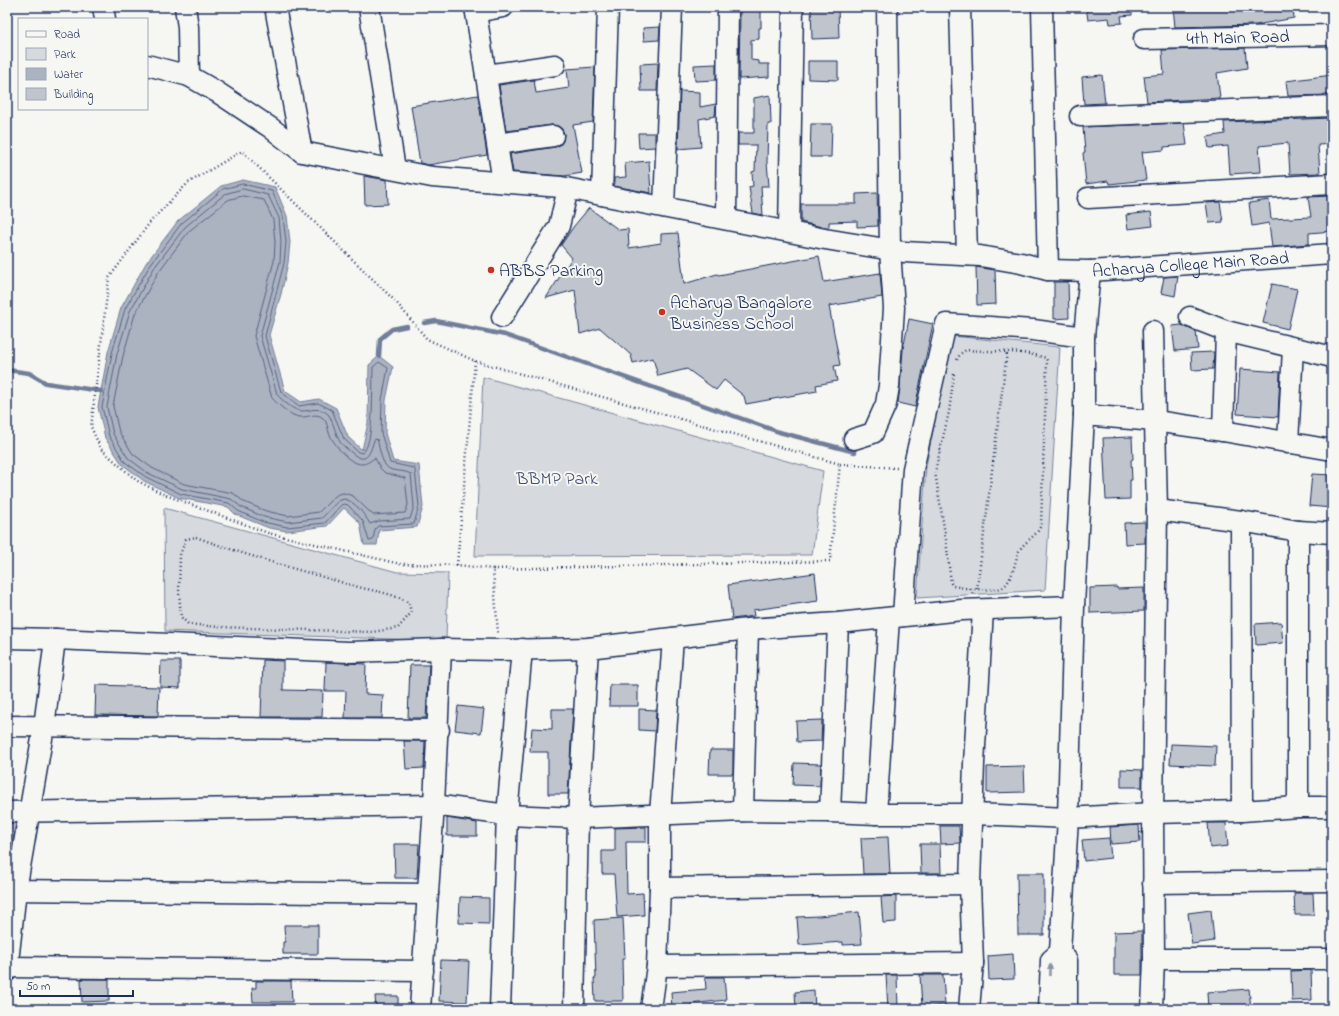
<svg xmlns="http://www.w3.org/2000/svg" width="1339" height="1016" font-family="'Indie Flower',sans-serif">
<style>
.green{fill:#d6d9dd;stroke:#78849e}
.water{fill:#abb2c0;stroke:#717e99}
.lines{fill:none;stroke-linecap:round;stroke-linejoin:round}
.shore{stroke:#556385;stroke-width:1}
.stream{stroke:#717e99;stroke-width:4.5}
.building{fill:#c0c4cd;stroke:#1b2f5e}
.minor-casing{stroke:#1b2f5e;stroke-width:23}
.path{stroke:#1b2f5e;stroke-width:2.5;stroke-dasharray:1 3;stroke-linecap:butt}
.minor{stroke:#f6f6f2;stroke-width:20}
.oneway{fill:#8892a8}
.poi-dot{fill:#c8321e;stroke:#f6f6f2;stroke-width:1.5}
.labels{text-anchor:middle;stroke-width:4;stroke-linejoin:round;paint-order:stroke}
.street-label{font-size:18px;fill:#1b2f5e;stroke:#f6f6f2}
.poi-label{font-size:18px;fill:#1b2f5e;stroke:#f6f6f2;text-anchor:start}
.park-label{font-size:18px;fill:#405177;stroke:#f6f6f2}
</style>
<rect width="100%" height="100%" fill="#f6f6f2"/>
<filter id="ink" filterUnits="userSpaceOnUse"><feTurbulence type="fractalNoise" baseFrequency=".025" numOctaves="2"/><feDisplacementMap in="SourceGraphic" scale="8" xChannelSelector="R" yChannelSelector="G"/><feConvolveMatrix kernelMatrix="1 2 1 2 8 2 1 2 1" color-interpolation-filters="sRGB"/></filter>
<g filter="url(#ink)">
<g class="green">
<path d="M952,336L1060,347L1045,590L917,598L926,466Z"/>
<path d="M483,377L823,471L812,555L475,556Z"/>
<path d="M164,508L397,572L448,573L446,641L165,631Z"/>
</g>
<path class="water" d="M243,180L275,187L287,216L290,242L288,263L281,294L269,335L285,391L301,402L319,399L336,408L348,437L362,450L368,423L369,365L379,356L393,367L386,400L385,433L393,461L419,465L423,507L417,527L379,530L377,545H364L360,523L344,508L327,526L287,531L269,528L244,518L235,514L228,507L179,498L144,481L122,464L105,438L98,407L108,352L121,308L146,263L178,221L221,186Z"/>
<g class="lines">
<g class="shore">
<path d="M243,184L272,191L283,217L286,242L284,263L265,336L281,392L299,406L318,403L332,410L344,439L358,452L362,453C375,446 372,383 373,367L379,362L388,368L382,400L381,433L390,463L414,468L415,470L419,506L414,524L378,526L375,529L373,540L369,541L363,521L348,505L344,504L341,505L325,523L287,527L263,522L238,511L229,503L181,494L146,477L125,462L109,436L102,407L112,353L125,309L150,265L181,224L223,189Z"/>
<path d="M243,189L268,195L279,218L281,242L280,262L260,336L277,394C280,399 295,412 302,411C311,411 319,406 328,414C332,418 336,435 340,442C343,446 347,449 351,452C366,466 370,454 374,440L377,439C380,448 381,467 392,470C398,471 405,471 411,474L414,506L410,519L379,521L370,524C365,515 355,501 344,499L338,501L322,518L288,522L264,517L241,507L231,499L182,489L148,473L128,458L113,434L107,407L117,354L130,311L154,268L185,227L225,194Z"/>
<path d="M243,196L264,200L273,220L275,242L274,261L254,336L272,398C277,404 292,417 300,417C308,418 317,411 324,419C327,422 328,429 329,433C334,444 348,464 362,464C367,464 371,460 375,458L380,468L385,473L405,478L408,505L405,513L373,515L353,496L344,493L338,494L334,497L319,512L288,516L266,511L244,502L233,493L184,484L152,468L133,454L119,432L113,406L123,356L135,314L159,271L189,231L228,200Z"/>
</g>
<g class="stream">
<path d="M424,323L436,321L505,335L779,432L855,452"/>
<path d="M379,356L380,339L392,329L407,326"/>
<path d="M7,370L29,373L46,383L101,391"/>
</g>
</g>
<g class="building">
<path d="M741,7H761V28H759V39L751,40V60L759,61V64H769V77L739,79L740,12H741Z"/>
<path d="M811,7H838L839,38L812,39Z"/>
<path d="M1086,7H1132V15L1121,16L1122,23L1110,24L1109,18L1088,20Z"/>
<path d="M1173,7H1293L1294,18L1256,25L1175,27Z"/>
<path d="M660,27L659,40L644,41L643,28Z"/>
<path d="M1245,48L1247,68L1217,73L1220,98L1147,102L1144,76L1164,74L1162,50Z"/>
<path d="M808,61H838V80L808,79Z"/>
<path d="M658,63L657,91H641L640,64Z"/>
<path d="M716,64V80L695,81L694,65Z"/>
<path d="M595,67L593,122L573,125L582,173L564,176L513,172L510,154L555,147L560,145L563,141L564,134L562,129L558,126L552,125L506,131L499,85L534,80L536,93L569,88L567,69Z"/>
<path d="M1102,75L1105,103L1084,104L1082,77Z"/>
<path d="M1332,75V95L1288,96L1286,81Z"/>
<path d="M680,91L700,92V107L716,104L715,116L699,119L701,147L678,149Z"/>
<path d="M478,95L487,155L428,165L420,163L411,106Z"/>
<path d="M770,95L771,124H768L767,162L769,186H761L763,215L753,213L749,187L753,186L752,172L755,171L756,145H738V133H754V98Z"/>
<path d="M1332,118V144L1318,145L1320,173L1290,174L1288,143L1259,146L1261,172L1230,174L1228,146L1209,148L1207,137L1225,134L1224,122Z"/>
<path d="M1184,123L1187,145L1164,147V150L1142,152L1146,180L1109,184L1108,181L1086,184L1083,153L1085,152L1083,127Z"/>
<path d="M811,124H832L831,157H810Z"/>
<path d="M638,133H655V147L639,148Z"/>
<path d="M649,161L651,193L614,186V178L626,177L625,163Z"/>
<path d="M364,176L387,180L388,204L365,205Z"/>
<path d="M877,193L878,226L857,227V221L829,222V227H822L801,222V204H856V194Z"/>
<path d="M1332,196V231L1309,233V244L1272,247L1269,223L1252,226L1249,203L1269,200L1271,219L1311,217L1308,197Z"/>
<path d="M1220,202L1223,222L1209,223L1206,203Z"/>
<path d="M589,208L619,230L628,229L629,248L661,243V234L678,233L684,284L717,274L719,275L819,256L824,282L880,273L882,297L829,306L840,365L834,366L837,381L816,385L817,391L746,404L744,396L724,380L716,390L687,369L658,376L653,358L633,363L631,355L600,328L580,334L575,290L546,298L572,258L561,245L574,226Z"/>
<path d="M1151,212L1153,226L1128,229L1126,215Z"/>
<path d="M976,267L995,270L996,304L977,305Z"/>
<path d="M1178,276L1175,296L1161,293L1164,277Z"/>
<path d="M1054,282H1068L1069,318L1054,319Z"/>
<path d="M1272,284L1297,289L1288,329L1263,323Z"/>
<path d="M909,319L933,324L915,407L898,403L900,387L903,350Z"/>
<path d="M1182,325L1196,332L1198,349L1175,351L1172,326Z"/>
<path d="M1214,352L1213,369L1192,370L1191,353Z"/>
<path d="M1240,369L1280,372L1278,417L1237,414Z"/>
<path d="M1132,437L1133,459L1131,460L1132,480H1130V499L1106,500L1103,438Z"/>
<path d="M1312,474L1332,475V508L1309,506Z"/>
<path d="M1145,522V543L1125,544L1124,523Z"/>
<path d="M815,573L818,601L753,610L754,616L732,619L728,585Z"/>
<path d="M1117,587V589L1144,588V611L1090,613V588Z"/>
<path d="M1281,622L1283,643L1256,645L1255,624Z"/>
<path d="M263,660L283,661V690L323,691L322,717H261Z"/>
<path d="M161,661H180V688L160,687Z"/>
<path d="M326,662L366,664L365,694L383,695L382,718H345L346,691H325Z"/>
<path d="M410,665H429L426,718H408Z"/>
<path d="M96,685L159,687L158,716L95,715Z"/>
<path d="M610,685H638V706H609Z"/>
<path d="M458,706L484,709L481,733L455,730Z"/>
<path d="M552,709H573L568,794H548V752H530L532,728L552,729Z"/>
<path d="M639,709L656,710L655,731L639,730Z"/>
<path d="M822,720L821,741L797,742L796,721Z"/>
<path d="M404,741H425L424,768L406,769Z"/>
<path d="M1171,744L1216,746L1215,766L1170,764Z"/>
<path d="M710,750H733V774H709Z"/>
<path d="M794,763L821,764L820,786L793,785Z"/>
<path d="M1024,766L1025,792L987,793V767Z"/>
<path d="M1121,769L1142,770V787H1121Z"/>
<path d="M447,818L477,823V836H447Z"/>
<path d="M7,823H16L12,848H7Z"/>
<path d="M1208,823H1226L1228,846L1210,848Z"/>
<path d="M1139,825L1140,842L1111,844L1110,827Z"/>
<path d="M940,826H959L960,843L941,844Z"/>
<path d="M646,827V842H626L627,894L643,893L644,915L617,917L614,874H602V851H615V828Z"/>
<path d="M888,837L890,874H863L861,838Z"/>
<path d="M1109,838L1111,858L1084,861L1082,840Z"/>
<path d="M394,844H419L417,878H395Z"/>
<path d="M920,844H940L941,873H921Z"/>
<path d="M1017,873H1044V935H1018Z"/>
<path d="M1294,893H1313L1314,915H1295Z"/>
<path d="M896,896V922L883,923L881,897Z"/>
<path d="M460,897L489,898V924L459,923Z"/>
<path d="M1211,910L1214,941L1192,944L1188,913Z"/>
<path d="M859,912L862,944L843,945V942L799,945L797,917L819,916Z"/>
<path d="M623,918L625,959H622L623,1001H595L594,978H596L594,920Z"/>
<path d="M284,925H318V954H283V942H285Z"/>
<path d="M1142,931V975H1114V932Z"/>
<path d="M1013,954L1014,979L989,980L988,956Z"/>
<path d="M441,960L469,961L467,1002L439,1001Z"/>
<path d="M1311,970L1312,1000L1292,1001L1291,971Z"/>
<path d="M886,975H897L898,1009H888Z"/>
<path d="M920,975H943L945,1005L922,1007Z"/>
<path d="M705,977H724L726,1000L691,1004V1009H672L671,992L706,989Z"/>
<path d="M81,979H109V1001L82,1002Z"/>
<path d="M256,981H291L292,1002H253L252,988H256Z"/>
<path d="M1249,989L1251,1009H1208L1207,992Z"/>
<path d="M814,990L815,1009H796L795,992Z"/>
<path d="M375,996H398V1009H376Z"/>
</g>
<g class="lines">
<g class="minor-casing">
<g id="minor">
<path d="M103,7L105,19"/>
<path d="M185,7L188,27L189,76"/>
<path d="M275,7L302,152"/>
<path d="M369,7L395,169"/>
<path d="M475,7L503,182"/>
<path d="M960,7L967,255"/>
<path d="M1042,7L1048,270"/>
<path d="M476,12L503,7"/>
<path id="s1" d="M1144,39L1332,35"/>
<path id="s2" d="M147,65L189,76L217,92L271,128L302,152L432,177L561,187L825,239L904,252L980,256L1021,263L1048,270L1090,271L1332,254"/>
<path d="M486,75L555,65"/>
<path d="M1080,116L1332,106"/>
<path d="M497,144L553,136"/>
<path d="M602,195L608,7"/>
<path d="M1088,198L1332,184"/>
<path d="M664,207L672,7"/>
<path d="M726,219L728,7"/>
<path d="M789,231L793,7"/>
<path d="M502,317L559,226L568,189"/>
<path d="M1190,317L1226,331L1332,357"/>
<path d="M1084,415V337L1090,271"/>
<path d="M1223,431L1226,331"/>
<path d="M854,439L873,433L886,404L889,386L894,308L890,250L887,7"/>
<path d="M1288,443L1293,348"/>
<path d="M1157,510L1241,521L1298,531L1332,533"/>
<path d="M1241,521L1242,811"/>
<path d="M1298,531V807"/>
<path d="M903,616L913,469L946,324L1033,330L1084,337"/>
<path d="M7,638L55,639L349,652L441,649L499,650L588,648L748,629L838,623L962,610L1074,606"/>
<path d="M7,726L439,730"/>
<path d="M743,811L748,629"/>
<path d="M7,812L434,805L507,815L578,818L743,811L830,812L876,814H973L1068,818L1153,813L1242,811L1298,807H1332"/>
<path d="M830,812L838,623"/>
<path d="M876,814L889,618"/>
<path d="M1153,883L1332,881"/>
<path d="M660,888L970,884"/>
<path d="M7,890L428,894"/>
<path d="M1060,952L1068,818L1074,606L1084,415L1155,421L1223,431L1332,450"/>
<path d="M1154,959H1332"/>
<path d="M657,966L973,963"/>
<path d="M7,967L423,971"/>
<path d="M7,971L16,890L44,727L55,639"/>
<path d="M420,1009L434,805L441,649"/>
<path d="M500,1009L507,815L522,649"/>
<path d="M574,1009L578,818L588,648"/>
<path d="M651,1009L657,966L660,888V815L673,638"/>
<path d="M969,1009L973,963L970,884L974,763L983,610"/>
<path d="M1049,1009L1051,960L1060,952L1067,960V1009"/>
<path d="M1152,1009L1154,959L1153,813L1157,510L1153,331"/>
</g>
</g>
<g class="path">
<path d="M957,360L960,354L966,350C992,352 1021,350 1046,358L1047,361L1041,524C1038,537 1024,540 1018,553C1015,563 1012,581 1003,587C997,591 979,589 971,589L972,593"/>
<path d="M954,374L949,412L935,472L946,540L951,583L953,586L971,589"/>
<path d="M840,464L897,468"/>
<path d="M196,537C247,556 299,570 351,585C370,591 392,592 409,603L411,613L398,628L372,632L219,627L188,624L181,617L179,592L180,555L186,539Z"/>
<path d="M457,565L475,361"/>
<path d="M493,569L830,561L840,464L475,361L427,339L396,302L242,151L188,183L151,221L109,278L91,427L101,449L136,480L163,494L268,533L400,564L457,565L493,569L498,634"/>
<path d="M977,589L1007,352"/>
</g>
<use href="#minor" class="minor"/>
</g>
<defs><path id="oneway-solid" d="M-6-.8H1V-3.2L6.5 0L1 3.2V.8H-6Z"/></defs>
<use class="oneway" href="#oneway-solid" transform="translate(1050 970) rotate(-89)"/>
</g>
<g class="poi-dot">
<circle cx="491" cy="270" r="4"/>
<circle cx="662" cy="312" r="4"/>
</g>
<g class="labels">
<g class="street-label">
<text dy="6" stroke="none"><textPath href="#s1" startOffset="94">4th Main Road</textPath></text>
<text dy="6" stroke="none"><textPath href="#s2" startOffset="1079">Acharya College Main Road</textPath></text>
</g>
<g class="poi-label">
<text x="499" y="276">ABBS Parking</text>
<text x="670" y="308">Acharya Bangalore<tspan x="670" dy="21">Business School</tspan></text>
</g>
<g class="park-label">
<text x="557" y="484">BBMP Park</text>
</g>
</g>
<rect width="1339" height="1016" fill="none" stroke="#f6f6f2" stroke-width="24"/>
<rect x="12" y="12" width="1315" height="992" fill="none" stroke="#1b2f5e" stroke-width="1.5" filter="url(#ink)"/>
<rect x="18" y="18" width="130" height="92" fill="#f6f6f2" stroke="#9ea6b7"/>
<rect x="26" y="31" width="20" height="6" fill="#f6f6f2" stroke="#9ea6b7"/>
<text x="54" y="38" font-size="12" fill="#1b2f5e">Road</text>
<rect x="26" y="48" width="20" height="12" fill="#d6d9dd" stroke="#9ea6b7"/>
<text x="54" y="58" font-size="12" fill="#1b2f5e">Park</text>
<rect x="26" y="68" width="20" height="12" fill="#abb2c0" stroke="#9ea6b7"/>
<text x="54" y="78" font-size="12" fill="#1b2f5e">Water</text>
<rect x="26" y="88" width="20" height="12" fill="#c0c4cd" stroke="#9ea6b7"/>
<text x="54" y="98" font-size="12" fill="#1b2f5e">Building</text>
<path d="M20 990v6h113v-6" fill="none" stroke="#1b2f5e" stroke-width="2"/>
<text x="26" y="990" font-size="12" fill="#1b2f5e" stroke="#f6f6f2" stroke-width="3" paint-order="stroke">50 m</text>
</svg>
